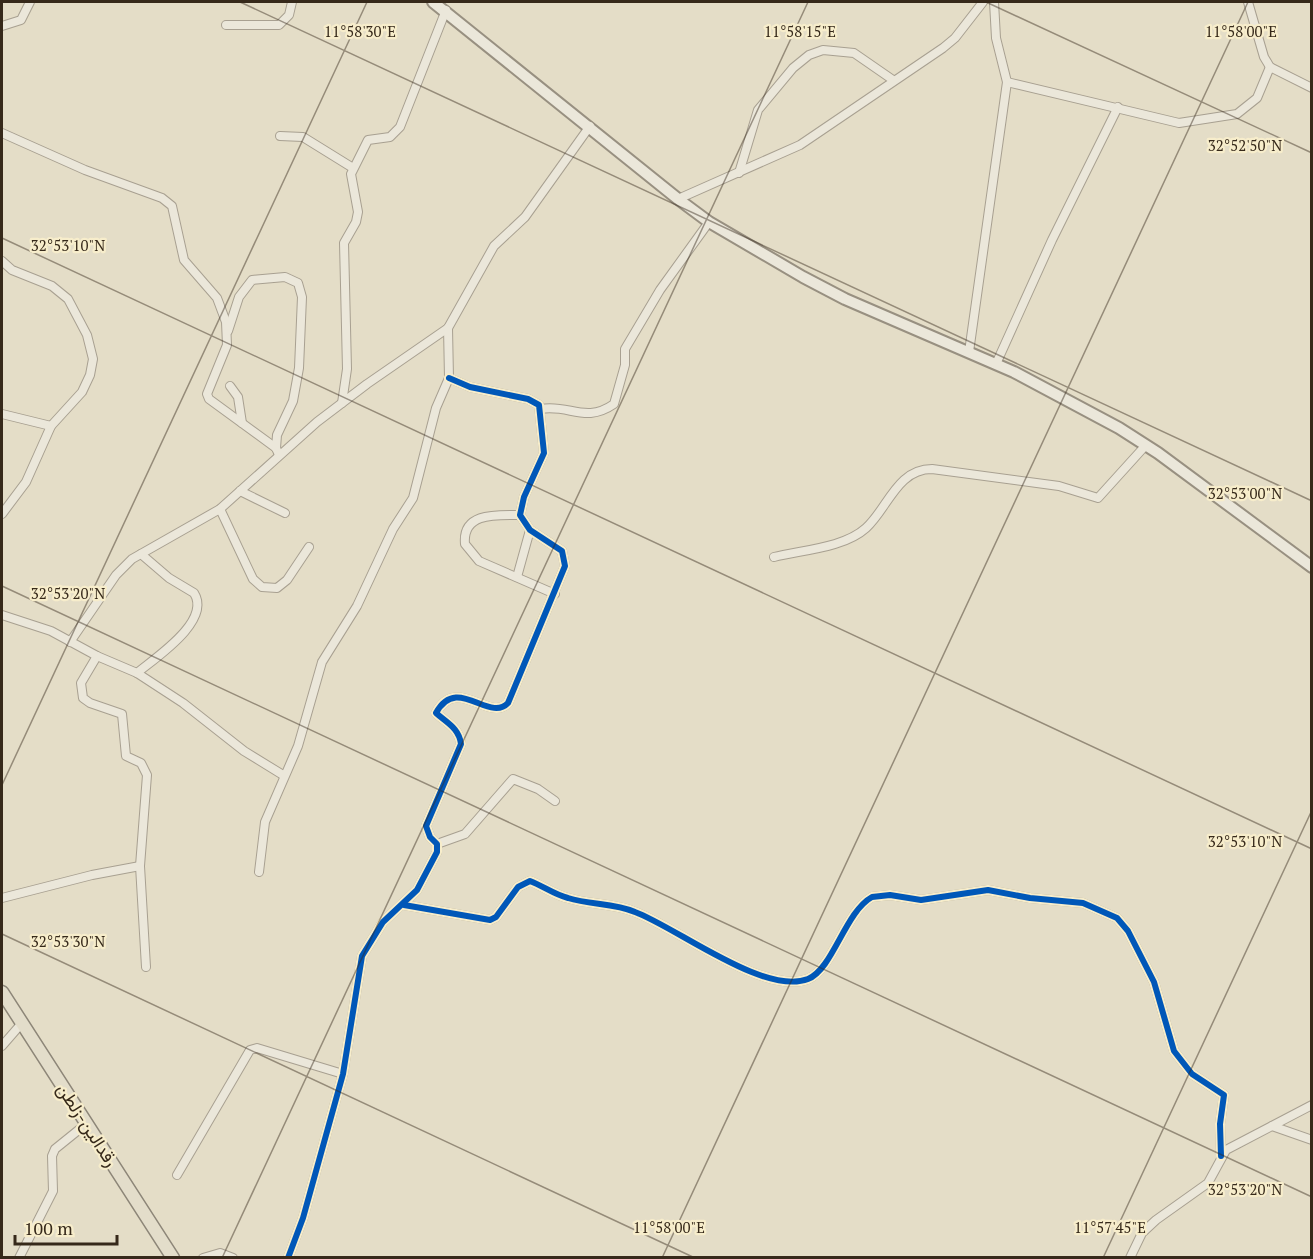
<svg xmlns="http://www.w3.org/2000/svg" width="1313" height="1259" font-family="'PT Serif',Vazirmatn,serif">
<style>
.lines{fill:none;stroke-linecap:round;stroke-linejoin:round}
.street-casing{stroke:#a8a091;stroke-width:10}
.secondary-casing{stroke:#989081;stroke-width:14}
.primary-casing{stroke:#8d8678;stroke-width:15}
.street{stroke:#ebe7da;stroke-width:8}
.secondary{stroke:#ebe7da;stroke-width:10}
.primary{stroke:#e3ddca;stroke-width:12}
.cycleway-casing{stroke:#f7edcb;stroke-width:10}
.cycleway{stroke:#0057b8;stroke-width:6}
.ticks{fill:none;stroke:#36291a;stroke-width:1.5;stroke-opacity:0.45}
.labels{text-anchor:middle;stroke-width:4.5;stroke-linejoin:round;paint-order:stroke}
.street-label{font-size:18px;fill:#36291a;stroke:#f7edcb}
.ticks-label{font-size:15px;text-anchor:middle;fill:#36291a;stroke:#f7edcb;stroke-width:4.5;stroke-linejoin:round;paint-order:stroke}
</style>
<rect width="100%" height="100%" fill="#e4ddc7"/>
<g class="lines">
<g class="street-casing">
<g id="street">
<path d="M1248,2L1264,57L1270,67L1312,88"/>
<path d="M226,25H279L289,15L292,2"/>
<path d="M2,26L21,20L30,2"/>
<path d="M1007,82L1179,123L1237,114L1257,98L1270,67"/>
<path d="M2,133L85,170L162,198L172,206L184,260L217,298L226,322L227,345L207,394L209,399L276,448L279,455"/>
<path d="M280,136L303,137L353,168"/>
<path d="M739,173L758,110L793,68L809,55L823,50L854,53L893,80"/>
<path d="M678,199L800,145L943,48L955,38L983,2"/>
<path d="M2,261L12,270L52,286L68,299L87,335L93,359L90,375L82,392L51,426L26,482L2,514"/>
<path d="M228,331L239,297L252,280L285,277L298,283L302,297L299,368L293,401L277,435L276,448"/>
<path d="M969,352L1007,82L996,38L994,2"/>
<path d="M996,364L1052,240L1118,107"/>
<path d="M230,386L238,397L242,423"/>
<path d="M342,403L347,369L344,243L356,222L358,212L351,174L368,140L390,137L400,127L446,10"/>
<path d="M541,409C570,404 585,424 614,404L625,365V349L660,290L709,222"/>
<path d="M2,414L51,426"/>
<path d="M240,491L285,513"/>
<path d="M220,509L253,579L262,587L277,588L287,580L309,547"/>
<path d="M520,515C497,515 462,512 465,544L479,561L555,594"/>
<path d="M774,557C802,550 844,548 866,528C888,508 897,469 932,469L1059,486L1098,498L1146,445"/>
<path d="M517,577L530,530"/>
<path d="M2,615L51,631L97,656L137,673L183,703L244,751L283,775"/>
<path d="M70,642L116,575L132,559L220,509L317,422L367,384L448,328L494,246L525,217L590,126"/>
<path d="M97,656L81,683L83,698L90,703L122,714L126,756L141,763L147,775L140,866L146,967"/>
<path d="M137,673C155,658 212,621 194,593L169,578L141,554"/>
<path d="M437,844L465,834L513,779L538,789L555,801"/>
<path d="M259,872L265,822L298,746L322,662L357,606L393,529L413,498L436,408L449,378L448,328"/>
<path d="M2,898L92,875L140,866"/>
<path d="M404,905L490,920L496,917L518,887L530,881C543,886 555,895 568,898C590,905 614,903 635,912C676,927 764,996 808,979C833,969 845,912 872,897L890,895L921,900L988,890L1030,898L1083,903L1117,918L1128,931L1154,982L1174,1051L1192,1074L1224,1095L1220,1124L1221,1156"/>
<path d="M2,1046L22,1023"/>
<path d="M1272,1126L1312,1140"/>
<path d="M177,1175L250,1050L257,1048L343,1074"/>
<path d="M19,1258L53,1191L52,1156L55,1149L86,1124"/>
<path d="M203,1258L220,1253L233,1258"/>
<path d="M288,1258L303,1218L343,1074L362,956L383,922L417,890L437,852V844L430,837L426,826L461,744C459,728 447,723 436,713C457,674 489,723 508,703L565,566L562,551L530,530L520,515L524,497L544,453L539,405L528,399L470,387L449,378"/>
<path d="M1130,1258L1142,1233L1156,1220L1208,1183L1226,1150L1312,1105"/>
</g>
</g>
<g class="secondary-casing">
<path id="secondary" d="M433,2L678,199L709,222L803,277L845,299L1014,372L1119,428L1158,453L1312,567"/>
</g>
<g class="primary-casing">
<path id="primary" d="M2,992L173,1258"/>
</g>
<use href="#street" class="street"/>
<use href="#secondary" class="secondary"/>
<use href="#primary" class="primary"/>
<g class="cycleway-casing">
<g id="cycleway">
<path d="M404,905L490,920L496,917L518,887L530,881C543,886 555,895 568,898C590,905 614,903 635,912C676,927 764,996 808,979C833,969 845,912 872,897L890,895L921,900L988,890L1030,898L1083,903L1117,918L1128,931L1154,982L1174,1051L1192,1074L1224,1095L1220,1124L1221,1156"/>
<path d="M288,1258L303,1218L343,1074L362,956L383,922L417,890L437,852V844L430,837L426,826L461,744C459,728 447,723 436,713C457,674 489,723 508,703L565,566L562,551L530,530L520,515L524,497L544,453L539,405L528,399L470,387L449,378"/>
</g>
</g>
<use href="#cycleway" class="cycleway"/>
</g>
<path class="ticks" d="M240,2L1312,501M986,2L1312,153M2,238L1312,849M2,586L1312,1197M2,785L367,2M2,934L695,1258M222,1258L808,2M662,1258L1248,2M1103,1258L1312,810"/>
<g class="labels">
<g class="street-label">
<text transform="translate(87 1125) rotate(57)" y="6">رقدالين-زلطن</text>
</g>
</g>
<g class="ticks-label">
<text x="360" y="37">11°58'30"E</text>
<text x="800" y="37">11°58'15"E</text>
<text x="1241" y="37">11°58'00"E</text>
<text x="1245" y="151">32°52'50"N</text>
<text x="68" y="251">32°53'10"N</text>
<text x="1245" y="499">32°53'00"N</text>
<text x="68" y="599">32°53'20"N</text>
<text x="1245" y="847">32°53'10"N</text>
<text x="68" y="947">32°53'30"N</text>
<text x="1245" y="1195">32°53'20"N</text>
<text x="669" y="1233">11°58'00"E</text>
<text x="1110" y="1233">11°57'45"E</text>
</g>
<rect width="1313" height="1259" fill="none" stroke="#36291a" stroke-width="6"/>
<path d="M15 1235v9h102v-9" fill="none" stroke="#36291a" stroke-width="3"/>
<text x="24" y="1235" font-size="18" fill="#36291a" stroke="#f7edcb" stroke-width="4.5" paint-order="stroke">100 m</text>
</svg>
